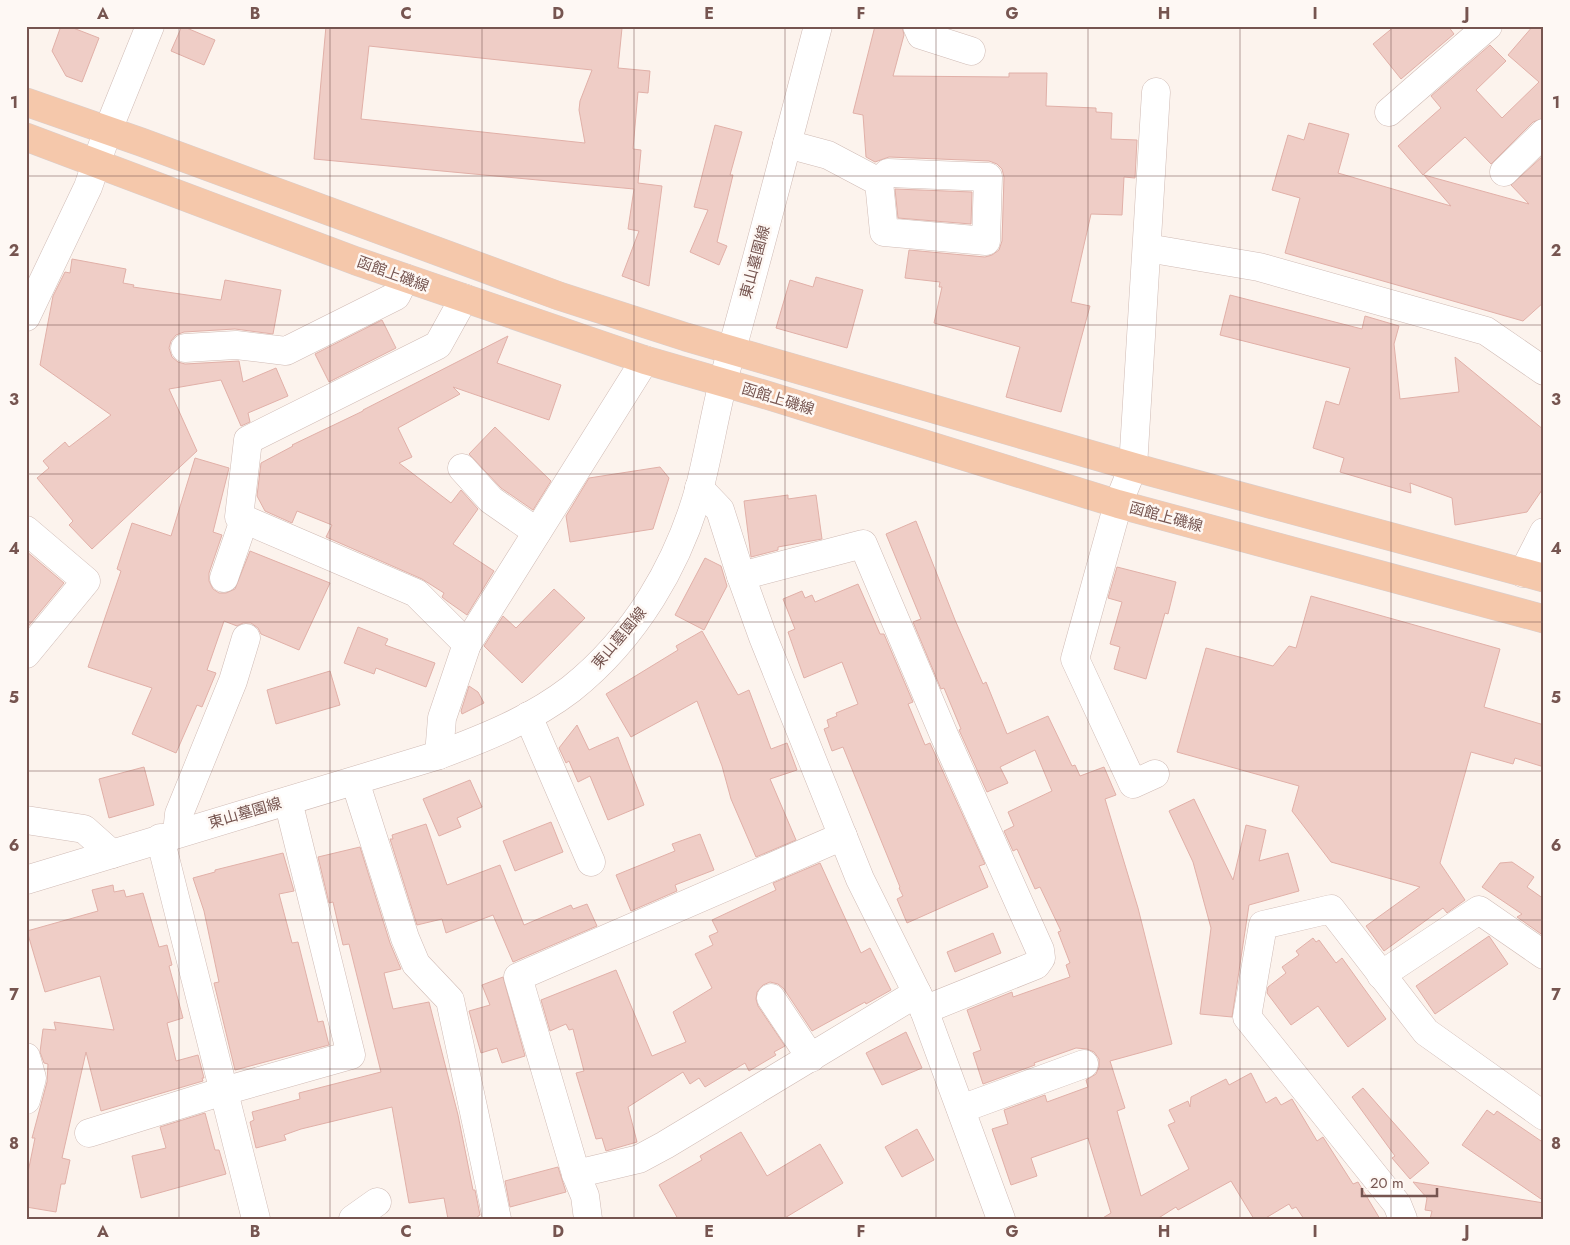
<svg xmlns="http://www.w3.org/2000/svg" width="1570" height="1245" font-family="Jost,'Noto Sans JP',sans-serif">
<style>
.building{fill:#efcdc6;stroke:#e1b0a8;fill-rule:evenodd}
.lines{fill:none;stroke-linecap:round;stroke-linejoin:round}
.minor-casing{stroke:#d0bbb5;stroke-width:29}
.major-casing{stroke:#d9cfce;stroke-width:29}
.minor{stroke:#fff;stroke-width:28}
.major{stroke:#f5c8ab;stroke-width:28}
.grid{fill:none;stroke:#765550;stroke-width:1;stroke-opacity:0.55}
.labels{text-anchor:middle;stroke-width:5;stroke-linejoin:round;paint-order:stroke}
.street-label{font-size:15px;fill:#765550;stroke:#fef8f4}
.neatline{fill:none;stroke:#765550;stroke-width:2}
.grid-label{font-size:16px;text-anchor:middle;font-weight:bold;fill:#765550}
</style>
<rect width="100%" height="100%" fill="#fcf3ed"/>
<g class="building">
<path d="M61,26H68L99,38L82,82L66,76L52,51Z"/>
<path d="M182,26L215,40L204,65L171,51Z"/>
<path d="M326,26L622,28L618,68L650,71L648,93L638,92L633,149L641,150L638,183L662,186L649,286L622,276L639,231L628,229L634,189L314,159ZM369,46L592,70L580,101L579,110L585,143L361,119Z"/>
<path d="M875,26H902L904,35L893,76L1009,77V73H1047L1046,106L1096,108V112L1112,113L1111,139L1137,140L1135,178L1124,177L1122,215L1091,214L1071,302L1090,306L1061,412L1006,397L1020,347L934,323L942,287H939L940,282L905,278L909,250L985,257L992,255L999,250L1002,241L1004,177L1002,169L997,164L989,161L889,157L875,162L866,157L863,115L853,113Z"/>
<path d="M1395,26H1448L1454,34L1401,79L1373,44Z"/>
<path d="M1533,26H1544V118L1533,122L1491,164L1465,137L1423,175L1398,146L1441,108L1431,96L1490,45L1506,61L1476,90L1502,118L1539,82L1508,55Z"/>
<path d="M1309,123L1349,134L1338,173L1451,206L1424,175L1529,204L1511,185L1544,155V302L1523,321L1285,253L1300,198L1272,190L1288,135L1304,140Z"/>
<path d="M715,125L742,132L730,175H733L717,242L727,246L719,265L690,252L708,210L694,207Z"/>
<path d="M895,189L972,192L971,224L898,218Z"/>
<path d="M72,259L126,269L123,283L134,285L133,287L221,300L225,280L281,290L273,334L235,329L184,332L176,335L171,341L169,348L172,357L178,362L185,364L239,361L243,382L276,368L288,396L248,413L250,422L241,426L221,380L169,389L197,451L92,549L69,525L73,521L37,478L49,468L43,461L65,442L69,447L111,415L40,365L53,296L65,272L70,273Z"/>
<path d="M816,277L863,290L847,348L776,328L790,280L813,287Z"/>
<path d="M1230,295L1362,329L1365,316L1399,326L1394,344L1400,399L1459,392L1455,357L1544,430V487L1527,512L1455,525L1452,498L1410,483L1411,493L1340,472L1344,458L1313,448L1326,401L1339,405L1350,368L1220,335Z"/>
<path d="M382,320L396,348L329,382L315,354Z"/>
<path d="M508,336L497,363L561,385L549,420L453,387L460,394L398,428L412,457L399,463L451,503L461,490L478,509L453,544L494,571L467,615L447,601L442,597L444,593L422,579L326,537L332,525L297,511L292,523L265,511L257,496L261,463L293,446L292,445L363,411V410Z"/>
<path d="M495,427L551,481L533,510L501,488L469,454Z"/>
<path d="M195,458L229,468L213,532L222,535L209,573V581L213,589L219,593H226L235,589L250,551L330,583L299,650L261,634L258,628L251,623H243L237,626L224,621L207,670L216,673L202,707L197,705L176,753L132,734L152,688L88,667L121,571L117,569L132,523L171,536Z"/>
<path d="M660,467L669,478L653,529L570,542L566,516L589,478Z"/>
<path d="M788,495V499L816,495L822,539L778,547V550L751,557L744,501Z"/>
<path d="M916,521L955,620L983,684L986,682L1007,734L1048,716L1072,766L1075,765L1080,776L1104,767L1116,795L1105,799L1138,908L1172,1044L1110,1061L1125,1108L1117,1111L1141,1196L1189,1169L1168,1125L1175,1122L1169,1110L1188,1101L1190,1107L1191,1097L1226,1079L1229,1085L1251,1073L1266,1103L1276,1097L1281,1105L1292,1099L1317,1141L1323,1137L1353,1184L1358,1182L1380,1219H1304L1296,1207L1292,1209L1289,1204L1264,1219H1254L1231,1181L1178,1210L1176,1207L1157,1219H1101L1111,1213L1088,1138L1031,1158L1037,1176L1011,1185L992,1129L1008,1124L1004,1110L1045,1095L1047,1102L1088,1087L1086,1080L1096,1074L1099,1067V1059L1094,1052L1087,1049L1076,1048L1034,1063L1035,1065L983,1084L973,1053L981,1050L967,1010L1012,992L1013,997L1070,977L1066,965L1070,963L1058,932L1061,931L1040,887L1035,889L1017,849L1013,851L1004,831L1014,826L1008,812L1052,791L1035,750L1000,767L1008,783L987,792L959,730L961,729L944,688L941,689L913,622L921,619L886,534Z"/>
<path d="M26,551L64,583L26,629Z"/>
<path d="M705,558L721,566L727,586L704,630L675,615Z"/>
<path d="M1117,567L1176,582L1168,614L1165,613L1146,679L1114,669L1120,647L1110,644L1122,602L1108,598Z"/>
<path d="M858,584L880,634H884L913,702L908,704L925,745L930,743L985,864L979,866L988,887L907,923L897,899L903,896L899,888L900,887L843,747L832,751L824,729L829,727L827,720L837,716L836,713L858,704L842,662L804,678L788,632L795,629L783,599L802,591L805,598L812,595L815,602Z"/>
<path d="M554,589L585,618L522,683L484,646L503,616L516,628Z"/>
<path d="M1311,596L1500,649L1484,707L1544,725V767L1515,758L1513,764L1471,752L1440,863L1465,900L1447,913L1443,908L1384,951L1366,926L1420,887L1331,862L1292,811L1299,786L1177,752L1206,648L1273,666L1289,646L1296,648Z"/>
<path d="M358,627L388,639L385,645L435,663L426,687L376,668L374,674L344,663Z"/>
<path d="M702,631L738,695L749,690L771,749L787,743L797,770L770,779L796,840L756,857L731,799L722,766L697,701L631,737L606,694L678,650L676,646Z"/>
<path d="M330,671L340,705L276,724L267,690Z"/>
<path d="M469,686L478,692L484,703L462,714L461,711Z"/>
<path d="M577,725L589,750L618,737L644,805L608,820L590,776L578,782L569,761L566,763L559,748Z"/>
<path d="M144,767L154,805L109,818L99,779Z"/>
<path d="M470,780L482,807L457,818L461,827L439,836L423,799Z"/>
<path d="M1194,799L1233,880L1246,825L1266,830L1259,861L1288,853L1299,891L1249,905L1232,1017L1200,1014L1211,928L1193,862L1169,811Z"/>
<path d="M551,822L563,852L515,871L503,841Z"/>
<path d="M426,824L447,885L500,865L524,925L571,905L573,909L587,904L597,926L513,962L493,915L446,933L442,919L417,925L390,839H393L392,835Z"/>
<path d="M700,834L714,870L675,885L677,891L631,911L616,875L675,851L672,844Z"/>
<path d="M360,847L390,943L401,969L384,973L393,1009L429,1002L458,1115L473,1190H475L480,1215L478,1216V1219H448L444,1198L409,1203L392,1107L301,1129L284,1135L286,1140L256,1148L250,1122L254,1120L252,1112L300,1099L299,1093L381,1072L349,944L343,945L333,902L329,903L318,857Z"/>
<path d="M283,853L294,891L279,894L292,943L298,942L318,1022L323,1021L329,1045L235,1070L214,983L219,982L204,911L193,878L215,872V870Z"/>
<path d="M1512,862L1534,877L1527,887L1544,899V936L1517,917L1522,914L1482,887L1500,863Z"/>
<path d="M820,863L861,953L870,948L891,990L866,1004L865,1002L812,1031L784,989L778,984L770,982L763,985L757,992L756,999L758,1006L785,1046L774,1052L776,1055L749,1071L745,1063L705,1087L699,1078L690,1084L683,1072L628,1107L637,1142L606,1151L602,1138L596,1139L576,1073L584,1071L573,1029L569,1030L566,1024L550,1031L541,1000L616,970L652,1056L686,1042L673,1012L712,988L695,954L713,945L709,936L718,932L712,920L776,890L773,883Z"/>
<path d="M113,885L114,892L124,890L126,897L143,893L159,947L167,945L172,965L169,966L183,1018L167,1023L176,1061L198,1055L204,1078H202L203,1081L101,1111L86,1052L62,1158L70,1160L65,1184H61L56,1212L26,1207V1182L35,1138H32L47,1082L48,1064L44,1063L40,1052L43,1029L56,1030L54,1022L114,1030L100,976L45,992L27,931L98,911L92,890Z"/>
<path d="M993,933L1001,953L955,972L947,952Z"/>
<path d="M1489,936L1508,964L1435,1014L1416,986Z"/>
<path d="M1313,938L1316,942L1319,940L1336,963L1342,958L1386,1019L1348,1047L1318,1006L1291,1025L1267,993L1268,987L1286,973L1282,967L1299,955L1296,951Z"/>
<path d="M503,977L525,1056L502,1063L497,1048L481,1053L469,1011L490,1005L482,985Z"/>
<path d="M906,1032L922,1068L882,1085L866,1053Z"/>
<path d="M1363,1088L1429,1163L1410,1179L1392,1158L1395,1156L1352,1097Z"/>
<path d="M1487,1110L1494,1115L1497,1111L1544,1143V1201L1462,1145Z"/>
<path d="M205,1113L215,1150H219L226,1174L141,1198L132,1156L166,1148L160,1127Z"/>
<path d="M917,1129L934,1160L902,1177L885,1147Z"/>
<path d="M741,1132L767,1176L820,1144L843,1183L783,1219H678L659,1185L702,1160L700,1156Z"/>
<path d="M558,1167L566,1192L510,1207L505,1181Z"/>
<path d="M1413,1182L1544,1203V1219H1430L1432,1211L1425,1210L1427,1198Z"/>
</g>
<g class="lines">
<g class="minor-casing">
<g id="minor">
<path d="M917,26L921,35L971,51"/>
<path d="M1389,112L1488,26"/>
<path d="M787,144L828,155L879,182L888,173L988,177L986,241L884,232L879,182"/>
<path d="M1504,172L1544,133"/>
<path d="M1147,248L1259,267L1486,331L1544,371"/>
<path d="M464,298L438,345L248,440L239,517L416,593L467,644"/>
<path d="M26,317L88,187L108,130L150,26"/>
<path d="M185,348L236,345L286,351L396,296L405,278"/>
<path d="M462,468L491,500L537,532"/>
<path d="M699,488L720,510L741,576L763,637L860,879L920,999L1001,1219"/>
<path d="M26,530L86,581L26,654"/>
<path d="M1523,573L1544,532"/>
<path d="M741,576L863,544L944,735L1040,950L1041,958L1036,965L924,1010"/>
<path d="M224,578L244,520"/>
<path d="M528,716L591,862"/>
<path d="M439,755L442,718L467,644L645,360"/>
<path d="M1155,774L1133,784L1075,659L1118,504L1133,467L1156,92"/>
<path d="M355,781L405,938L416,964L450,1000L497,1219"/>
<path d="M26,820L84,829L112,854"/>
<path d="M177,833L179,814L233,681L246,638"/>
<path d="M843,836L518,977L576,1174L639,1159L665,1145L917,993"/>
<path d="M160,838L256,1219"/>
<path d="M26,880L439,755C485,738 532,719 571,689C635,638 679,564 700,486C710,447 716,406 727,367C759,254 788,140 818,26"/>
<path d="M1381,975L1479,910L1544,955"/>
<path d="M771,998L811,1058"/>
<path d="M26,1057L32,1078L26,1100"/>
<path d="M961,1109L1084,1064"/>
<path d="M89,1133L224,1091L351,1055L288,801"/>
<path d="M576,1174L585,1196L588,1219"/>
<path d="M353,1219L377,1202"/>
<path d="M1403,1219L1397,1204L1247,1017L1263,925L1331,909L1426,1032L1544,1116"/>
</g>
</g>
<g class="major-casing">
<g id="major">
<path d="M26,102L141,142L559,296L686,337L1151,472L1544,578"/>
<path d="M26,137L356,261L645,360L763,394L1118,504L1544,619"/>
</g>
</g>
<use href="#minor" class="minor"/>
<use href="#major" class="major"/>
</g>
<path class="grid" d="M179,26V1219M330,26V1219M482,26V1219M634,26V1219M785,26V1219M936,26V1219M1088,26V1219M1240,26V1219M1391,26V1219M26,176H1544M26,325H1544M26,474H1544M26,622H1544M26,771H1544M26,920H1544M26,1069H1544"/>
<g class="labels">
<g class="street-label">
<text transform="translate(755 262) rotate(-75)" y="5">東山墓園線</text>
<text transform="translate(393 274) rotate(20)" y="5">函館上磯線</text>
<text transform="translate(778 399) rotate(17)" y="5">函館上磯線</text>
<text transform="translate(1166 517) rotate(15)" y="5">函館上磯線</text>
<text transform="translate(619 638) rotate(-50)" y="5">東山墓園線</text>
<text transform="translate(245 813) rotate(-16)" y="5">東山墓園線</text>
</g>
</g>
<rect width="1570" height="1245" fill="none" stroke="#fef8f4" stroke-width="55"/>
<path d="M1362 1188v8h75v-8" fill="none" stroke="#765550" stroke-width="2.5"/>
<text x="1370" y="1188" font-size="15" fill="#765550" stroke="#fef8f4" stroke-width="4" paint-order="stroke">20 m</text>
<rect x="28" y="28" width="1514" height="1190" class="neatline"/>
<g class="grid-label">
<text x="103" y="19">A</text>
<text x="255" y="19">B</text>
<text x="406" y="19">C</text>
<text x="558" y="19">D</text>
<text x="709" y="19">E</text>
<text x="861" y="19">F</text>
<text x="1012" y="19">G</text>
<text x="1164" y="19">H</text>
<text x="1315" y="19">I</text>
<text x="1467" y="19">J</text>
<text x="14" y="108">1</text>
<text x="1556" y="108">1</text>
<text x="14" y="256">2</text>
<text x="1556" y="256">2</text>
<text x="14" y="405">3</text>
<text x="1556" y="405">3</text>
<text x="14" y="554">4</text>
<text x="1556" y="554">4</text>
<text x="14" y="703">5</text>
<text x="1556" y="703">5</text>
<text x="14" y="851">6</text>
<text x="1556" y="851">6</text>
<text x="14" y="1000">7</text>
<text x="1556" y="1000">7</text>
<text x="14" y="1149">8</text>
<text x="1556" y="1149">8</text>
<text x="103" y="1237">A</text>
<text x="255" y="1237">B</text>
<text x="406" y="1237">C</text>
<text x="558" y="1237">D</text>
<text x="709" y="1237">E</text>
<text x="861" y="1237">F</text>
<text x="1012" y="1237">G</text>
<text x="1164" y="1237">H</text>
<text x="1315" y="1237">I</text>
<text x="1467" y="1237">J</text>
</g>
</svg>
